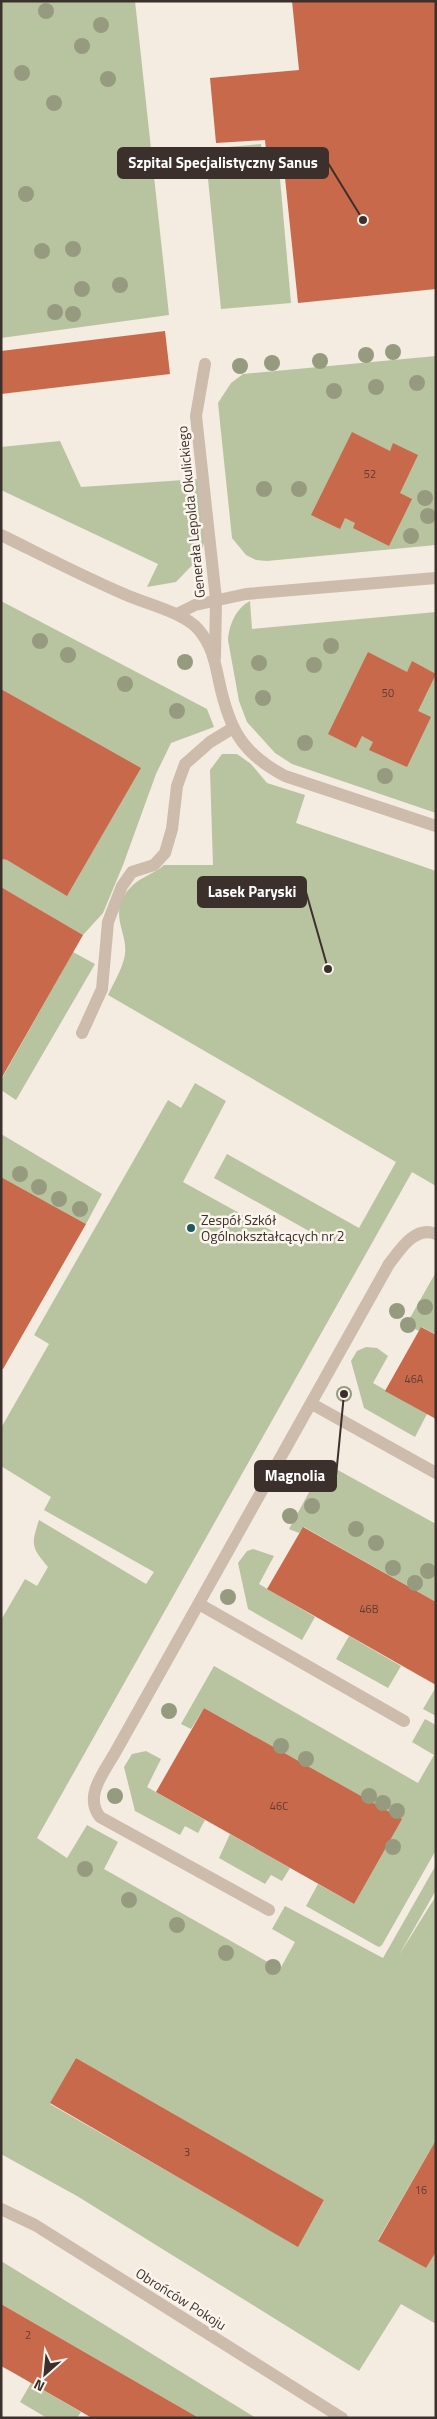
<svg xmlns="http://www.w3.org/2000/svg" width="437" height="2419" font-family="'Titillium Web',sans-serif">
<style>
.green{fill:#b8c4a0;fill-rule:evenodd}
.building{fill:#c8694b}
.lines{fill:none;stroke-linecap:round;stroke-linejoin:round}
.service{stroke:#cdbbac;stroke-width:12}
.minor{stroke:#cdbbac;stroke-width:12}
.tree{fill:#969b7f}
.poi-dot{fill:#1f5a5e;stroke:#fbf5ee;stroke-width:2}
.labels{text-anchor:middle;stroke-width:5;stroke-linejoin:round;paint-order:stroke}
.number-label{font-size:11px;fill:#5e3e33}
.street-label{font-size:14px;fill:#3b302b;stroke:#fbf5ee}
.poi-label{font-size:14px;fill:#3b302b;stroke:#fbf5ee;text-anchor:start}
.leader{fill:none;stroke:#3b302b;stroke-width:2}
.callout-dot{fill:#3b302b;stroke:#fbf5ee;stroke-width:2}
.callout{fill:#3b302b;stroke:#3b302b;stroke-width:2}
.callout-label{font-size:15px;text-anchor:middle;font-weight:bold;fill:#fff}
</style>
<rect width="100%" height="100%" fill="#f4ebe1"/>
<g class="green">
<path d="M1,1H135L169,315L1,338Z"/>
<path d="M261,144L262,156H278L291,303L221,309L205,149Z"/>
<path d="M436,356V545L267,561L256,560L246,555L232,538L218,403L231,383L243,374Z"/>
<path d="M60,441L81,487L199,479L209,528L199,558L176,582L147,587L158,564L1,490V447Z"/>
<path d="M1,601L207,709L214,727L171,743L156,774L123,865L103,913L83,935L1,887V859L7,860L68,894L140,769L1,689Z"/>
<path d="M250,601L252,629L436,612V813L292,764L275,753L247,722L239,701L228,640C229,625 236,608 250,601Z"/>
<path d="M222,754H237L251,764L267,783L305,795L296,823L436,871V1186L412,1172L37,1838L67,1858L87,1825L118,1842L104,1869L280,1969L295,1942L272,1929L285,1906L383,1958L436,1865V1890L399,1955L436,1896V2140L378,2240L426,2268L436,2252V2324L401,2304L359,2371L77,2196L1,2154V1620L25,1579L37,1586L48,1567C31,1547 31,1545 39,1520L146,1584L154,1572L44,1510L51,1497L1,1466V1428L49,1344L34,1335L168,1100L181,1108L195,1083L226,1101L183,1182L301,1247L309,1231L214,1178L227,1154L359,1228L396,1162L108,995C113,984 121,971 124,959C131,933 106,917 129,889C139,877 153,875 164,865H213L210,770ZM76,2058L324,2200L298,2246L50,2104Z"/>
<path d="M73,952L95,964L16,1100L1,1090V1080Z"/>
<path d="M1,1134L102,1194L86,1224L1,1177Z"/>
<path d="M436,1272V1335L422,1327L419,1331L406,1325Z"/>
<path d="M366,1347L377,1348L388,1356L373,1383L427,1414L415,1437L364,1408L351,1361L357,1351Z"/>
<path d="M325,1463L436,1524V1602L304,1527L299,1533L289,1529Z"/>
<path d="M253,1549L274,1556L259,1584L315,1617L302,1640L248,1609L238,1563L247,1551Z"/>
<path d="M349,1636L401,1666L388,1688L336,1659Z"/>
<path d="M214,1666L418,1783L434,1755L412,1742L425,1719L436,1725V1850L382,1945L379,1947L375,1945L306,1906L318,1884L354,1904L307,1766L204,1708L191,1729L181,1724Z"/>
<path d="M436,1687V1716L423,1709Z"/>
<path d="M146,1751L161,1759L147,1787L205,1820L198,1833L185,1826L180,1835L135,1811L124,1767L132,1754Z"/>
<path d="M230,1834L290,1868L282,1881L271,1875L265,1884L219,1858Z"/>
<path d="M1,2261L256,2418H199L1,2304Z"/>
<path d="M31,2383L81,2412L77,2418H47L20,2402Z"/>
</g>
<g class="building">
<path d="M292,1H436V289L298,303L282,149L266,150L265,140L216,143L210,78L299,70Z"/>
<path d="M165,331L170,374L1,394V351Z"/>
<path d="M352,432L390,451L393,443L418,455L400,493L412,499L389,546L353,528L355,523L345,518L340,529L311,515Z"/>
<path d="M368,652L407,672L412,661L436,674L418,711L431,717L407,767L369,750L373,742L362,736L356,748L328,734Z"/>
<path d="M1,689L141,768L67,896L7,860L1,859Z"/>
<path d="M1,887L83,935L1,1079Z"/>
<path d="M1,1177L86,1224L3,1369H1Z"/>
<path d="M421,1327L436,1335V1419L385,1391Z"/>
<path d="M303,1527L436,1602V1685L267,1589Z"/>
<path d="M204,1708L402,1819L354,1904L156,1792Z"/>
<path d="M76,2058L324,2200L298,2247L50,2103Z"/>
<path d="M436,2140V2252L426,2268L378,2241Z"/>
<path d="M1,2304L199,2418H92L12,2372L1,2366Z"/>
</g>
<g class="lines">
<g class="service">
<path d="M205,364L196,416L216,599L215,658"/>
<path d="M82,1033L102,989L108,922L122,886L132,872L154,865L165,853L172,829L177,786L185,764L210,742L233,728"/>
<path d="M312,1404L436,1473"/>
<path d="M199,1604L404,1721"/>
<path d="M269,1910L100,1817C83,1796 105,1771 116,1751L389,1264C400,1250 415,1225 436,1234"/>
</g>
<g class="minor">
<path d="M1,535C42,555 82,576 124,594C146,604 183,612 198,629C212,645 215,662 219,681C229,728 241,753 285,776L436,826"/>
<path d="M177,614L195,605L246,594L436,578"/>
<path d="M1,2209L35,2225L342,2418"/>
</g>
</g>
<g class="tree">
<circle cx="46" cy="11" r="8"/>
<circle cx="101" cy="25" r="8"/>
<circle cx="82" cy="46" r="8"/>
<circle cx="22" cy="73" r="8"/>
<circle cx="108" cy="79" r="8"/>
<circle cx="54" cy="103" r="8"/>
<circle cx="26" cy="194" r="8"/>
<circle cx="73" cy="249" r="8"/>
<circle cx="42" cy="251" r="8"/>
<circle cx="120" cy="285" r="8"/>
<circle cx="82" cy="289" r="8"/>
<circle cx="55" cy="312" r="8"/>
<circle cx="73" cy="314" r="8"/>
<circle cx="393" cy="352" r="8"/>
<circle cx="366" cy="355" r="8"/>
<circle cx="320" cy="361" r="8"/>
<circle cx="272" cy="363" r="8"/>
<circle cx="240" cy="366" r="8"/>
<circle cx="417" cy="383" r="8"/>
<circle cx="376" cy="387" r="8"/>
<circle cx="334" cy="391" r="8"/>
<circle cx="264" cy="489" r="8"/>
<circle cx="299" cy="489" r="8"/>
<circle cx="425" cy="498" r="8"/>
<circle cx="428" cy="516" r="8"/>
<circle cx="411" cy="536" r="8"/>
<circle cx="40" cy="641" r="8"/>
<circle cx="331" cy="646" r="8"/>
<circle cx="68" cy="655" r="8"/>
<circle cx="185" cy="662" r="8"/>
<circle cx="259" cy="663" r="8"/>
<circle cx="314" cy="665" r="8"/>
<circle cx="125" cy="684" r="8"/>
<circle cx="263" cy="698" r="8"/>
<circle cx="177" cy="711" r="8"/>
<circle cx="305" cy="743" r="8"/>
<circle cx="385" cy="776" r="8"/>
<circle cx="20" cy="1174" r="8"/>
<circle cx="39" cy="1187" r="8"/>
<circle cx="59" cy="1199" r="8"/>
<circle cx="80" cy="1209" r="8"/>
<circle cx="425" cy="1307" r="8"/>
<circle cx="397" cy="1311" r="8"/>
<circle cx="408" cy="1325" r="8"/>
<circle cx="344" cy="1394" r="8"/>
<circle cx="312" cy="1506" r="8"/>
<circle cx="290" cy="1516" r="8"/>
<circle cx="356" cy="1529" r="8"/>
<circle cx="376" cy="1543" r="8"/>
<circle cx="393" cy="1568" r="8"/>
<circle cx="428" cy="1571" r="8"/>
<circle cx="415" cy="1583" r="8"/>
<circle cx="228" cy="1597" r="8"/>
<circle cx="169" cy="1711" r="8"/>
<circle cx="281" cy="1746" r="8"/>
<circle cx="306" cy="1759" r="8"/>
<circle cx="115" cy="1796" r="8"/>
<circle cx="369" cy="1796" r="8"/>
<circle cx="383" cy="1803" r="8"/>
<circle cx="397" cy="1811" r="8"/>
<circle cx="393" cy="1847" r="8"/>
<circle cx="85" cy="1869" r="8"/>
<circle cx="129" cy="1900" r="8"/>
<circle cx="177" cy="1925" r="8"/>
<circle cx="226" cy="1953" r="8"/>
<circle cx="273" cy="1967" r="8"/>
</g>
<circle class="poi-dot" cx="191" cy="1228" r="5"/>
<g class="labels">
<g class="number-label">
<text x="370" y="478">52</text>
<text x="388" y="697">50</text>
<text x="414" y="1383">46A</text>
<text x="369" y="1613">46B</text>
<text x="279" y="1810">46C</text>
<text x="187" y="2156">3</text>
<text x="421" y="2194">16</text>
<text x="28" y="2339">2</text>
</g>
<g class="street-label">
<text transform="translate(191 512) rotate(-96)" y="5">Generała Lepolda Okulickiego</text>
<text transform="translate(181 2299) rotate(32)" y="5">Obrońców Pokoju</text>
</g>
<g class="poi-label">
<text x="201" y="1225">Zespół Szkół<tspan x="201" dy="16">Ogólnokształcących nr 2</tspan></text>
</g>
</g>
<path class="leader" d="M363 220L328 163M328 969L306 892M344 1394L336 1476"/>
<g class="callout-dot">
<circle cx="363" cy="220" r="5"/>
<circle cx="328" cy="969" r="5"/>
<circle cx="344" cy="1394" r="5"/>
</g>
<g class="callout">
<rect x="118" y="148" width="210" height="30" rx="5"/>
<rect x="198" y="877" width="108" height="30" rx="5"/>
<rect x="255" y="1461" width="81" height="30" rx="5"/>
</g>
<g class="callout-label">
<text x="223" y="168">Szpital Specjalistyczny Sanus</text>
<text x="252" y="897">Lasek Paryski</text>
<text x="295" y="1481">Magnolia</text>
</g>
<rect width="437" height="2419" fill="none" stroke="#3b302b" stroke-width="5"/>
<g transform="translate(45 2374) rotate(207)" stroke="#fbf5ee" stroke-width="4" paint-order="stroke">
<path d="M0-4L9 19L0 12L-9 19Z" fill="#3b302b"/>
<text y="-8" font-size="14" font-weight="bold" text-anchor="middle" fill="#3b302b">N</text>
</g>
</svg>
